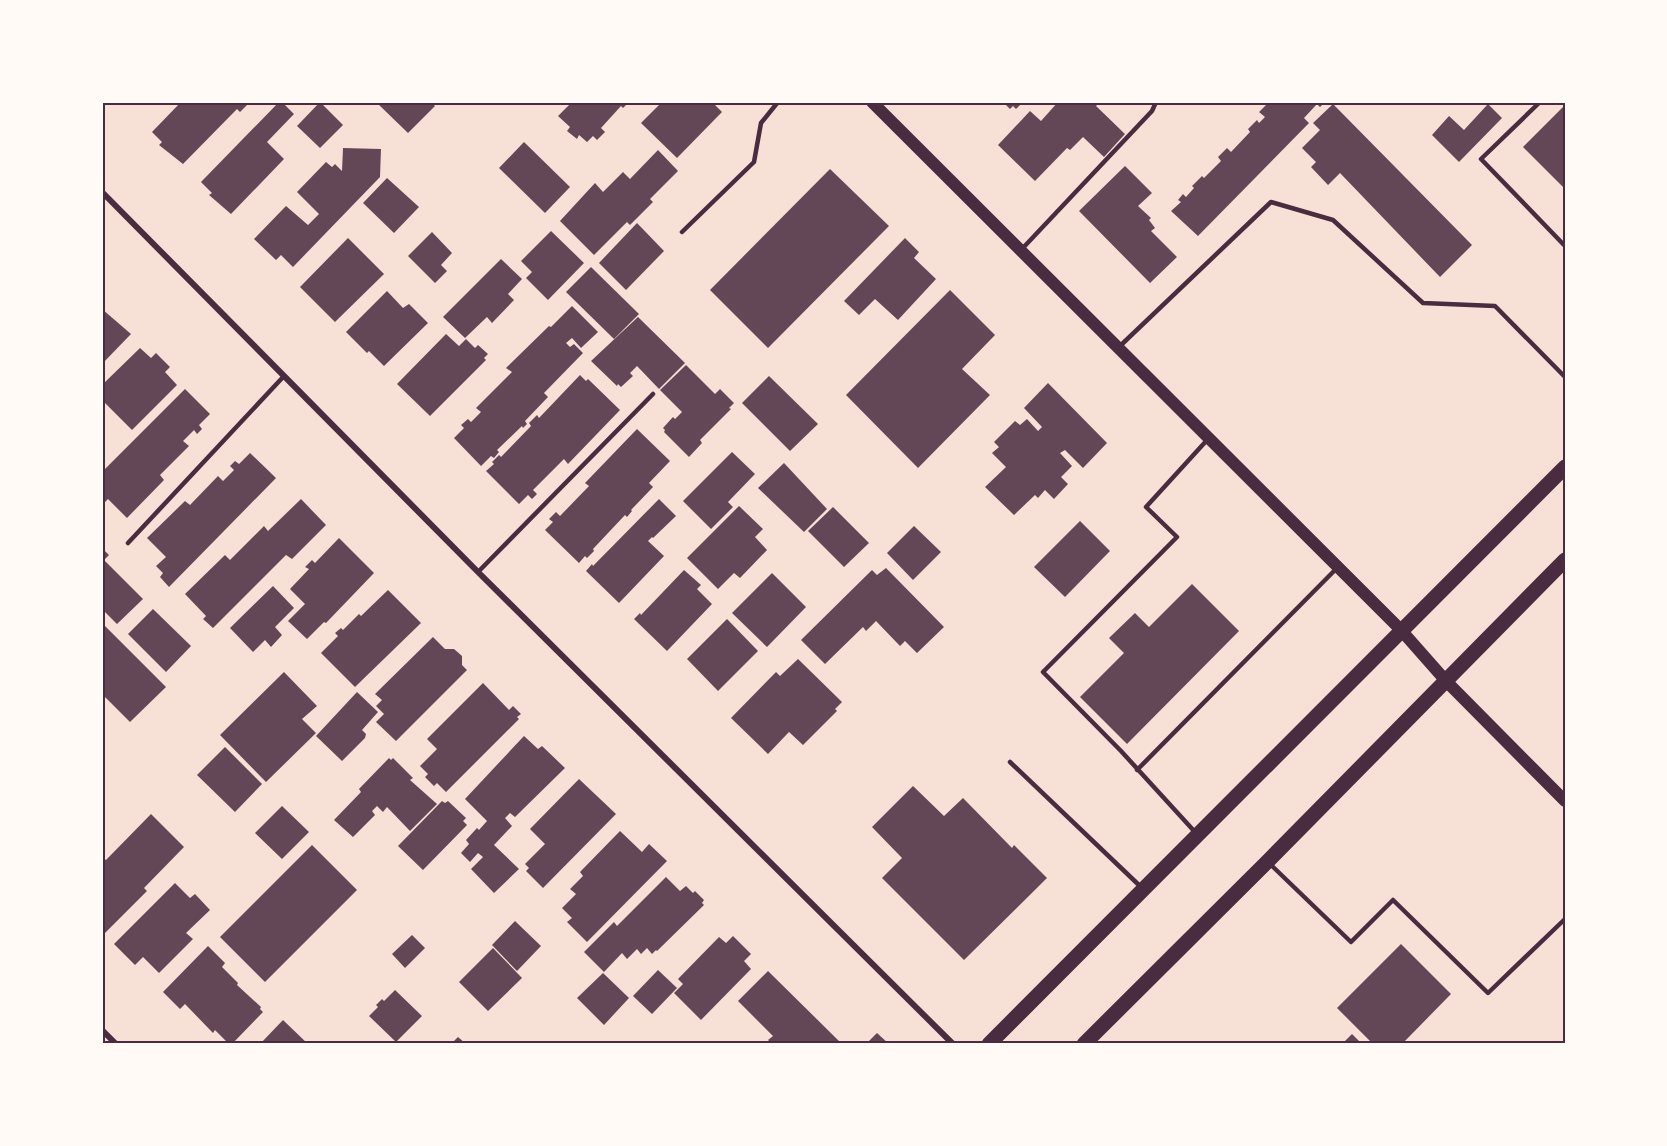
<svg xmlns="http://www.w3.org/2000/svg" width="1667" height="1146" font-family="Jost,sans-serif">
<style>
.building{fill:#644757}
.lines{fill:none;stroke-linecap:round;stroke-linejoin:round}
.service{stroke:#4a2c40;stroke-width:4.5}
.minor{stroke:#4a2c40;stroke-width:6}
.secondary{stroke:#4a2c40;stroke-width:12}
.primary{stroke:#4a2c40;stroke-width:15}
.neatline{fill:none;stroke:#4a2c40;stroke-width:2}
</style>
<rect width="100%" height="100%" fill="#f7e1d7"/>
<g class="building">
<path d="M181,102H250L240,112L237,109L183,164L159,145L162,142L152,132Z"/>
<path d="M279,102H282L294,114L267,142L284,159L231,214L209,195L212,193L201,182Z"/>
<path d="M320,102L343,125L320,148L297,126Z"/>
<path d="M376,102H431L435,106L408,133Z"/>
<path d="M572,102H629L623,108L621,106L601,128L605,132L597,140L593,136L587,142L579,135L577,139L567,131L570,127L558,116Z"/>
<path d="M662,102H712L722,112L677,158L641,123Z"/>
<path d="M1003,102H1023L1016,109L1013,106L1010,109Z"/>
<path d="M1058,102H1100L1096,106L1125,134L1104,157L1083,137L1070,150L1067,148L1035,181L998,145L1030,111L1041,121Z"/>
<path d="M1269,102H1325L1320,107L1317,104L1304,118L1309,123L1198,236L1171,211L1181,202L1178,200L1183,194L1186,197L1194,188L1192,186L1202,176L1204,178L1221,161L1218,157L1227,148L1231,152L1250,132L1248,129L1257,120L1259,123L1265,117L1259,112Z"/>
<path d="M1333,104L1472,245L1440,277L1340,173L1328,185L1311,167L1316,162L1302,148L1320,130L1313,123Z"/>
<path d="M1488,104L1502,118L1459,162L1432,135L1449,116L1464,130Z"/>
<path d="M1565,105V189L1523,147Z"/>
<path d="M524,142L570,187L545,213L499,168Z"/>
<path d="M343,148L381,149L380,177L293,267L281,255L276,260L254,239L286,206L308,225L319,214L297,192L326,162L332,167L335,164L342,171Z"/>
<path d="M658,150L678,171L650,199L653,202L630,225L627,222L594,255L560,221L595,183L603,192L623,172L630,179Z"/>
<path d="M1125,166L1152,193L1138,206L1151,218L1149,220L1155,228L1151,231L1177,257L1150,283L1079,211Z"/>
<path d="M830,169L889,226L768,348L710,290Z"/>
<path d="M387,178L419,207L394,233L363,203Z"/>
<path d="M637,223L664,251L626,290L599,263Z"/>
<path d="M551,231L584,263L548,300L526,278L532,272L521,261Z"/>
<path d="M432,232L452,253L441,265L447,271L435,283L408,256Z"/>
<path d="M348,238L384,274L335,322L300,287Z"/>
<path d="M905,238L919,252L914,258L936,279L898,320L875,299L859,315L844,301Z"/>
<path d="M501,259L522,279L508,294L514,300L492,323L487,317L465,338L443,317Z"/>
<path d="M591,267L639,314L614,339L566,292Z"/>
<path d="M950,290L995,335L962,369L990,395L918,468L846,395Z"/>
<path d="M387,291L403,308L409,304L428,323L384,366L369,351L367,353L346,332Z"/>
<path d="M572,306L598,332L581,348L572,338L566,343L570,347L574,344L583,353L544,393L548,397L525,421L527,424L523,428L522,426L497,450L499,452L494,458L491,456L481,466L454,438L464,428L461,425L468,419L471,422L481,412L476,408L512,372L506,368L549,326L551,327Z"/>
<path d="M102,309L131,334L102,364Z"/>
<path d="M638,317L685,363L659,389L637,366L630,373L633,376L621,387L618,384L617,386L591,361Z"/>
<path d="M446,334L459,346L466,339L475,348L478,345L488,354L484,358L486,360L430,416L397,384Z"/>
<path d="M140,348L151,358L156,353L170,367L165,372L177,385L132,430L102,400V385Z"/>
<path d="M686,365L715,394L720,389L734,403L729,408L731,409L700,440L702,443L689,457L664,432L665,430L663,428L673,417L675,419L682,412L660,390Z"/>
<path d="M580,375L586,381L588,379L620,410L568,464L564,459L533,490L537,494L532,499L528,495L519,504L486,471L494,464L492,462L499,455L501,457L531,426L529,423L537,415L539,418Z"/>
<path d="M769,376L818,424L790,451L742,403Z"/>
<path d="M1048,383L1107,443L1083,468L1065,450L1060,453L1072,466L1061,477L1068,484L1054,499L1045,490L1038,498L1035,495L1014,515L985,487L1006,467L992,453L999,447L994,442L1015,421L1020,425L1027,419L1038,431L1042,427L1024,408Z"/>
<path d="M185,389L210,414L199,425L202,429L197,434L194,430L183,441L189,446L160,475L164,480L127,518L108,499L102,505V472Z"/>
<path d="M637,429L670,461L649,483L653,487L631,510L632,511L627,517L625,515L593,549L594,551L587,558L585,556L579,563L545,530L553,522L549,519L556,512L560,516L589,486L585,483Z"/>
<path d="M732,452L755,474L728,502L733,507L711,529L683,501Z"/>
<path d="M250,453L276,478L169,587L160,577L163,573L156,566L166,557L147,538L185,501L190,505L218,476L223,481L234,470L230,466L235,461L239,464Z"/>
<path d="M784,463L827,509L804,532L758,488Z"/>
<path d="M301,499L326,525L292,559L286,555L213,628L203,619L206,616L185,594L225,555L230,560L264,526L268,531Z"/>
<path d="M659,499L676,516L653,538L652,537L648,541L664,556L619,603L586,571L592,564L593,566Z"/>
<path d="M739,506L763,529L755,537L767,550L740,578L734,573L718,589L687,558Z"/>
<path d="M833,507L869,543L844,567L808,531Z"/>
<path d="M1080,521L1110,551L1065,597L1034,567Z"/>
<path d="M914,526L941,552L913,580L887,553Z"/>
<path d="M339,538L374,573L326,623L324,622L307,639L288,621L305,604L290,589L309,569L305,567L312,560L315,563Z"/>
<path d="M102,548L109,555L104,560L143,599L117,624L102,609Z"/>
<path d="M886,568L944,627L917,653L905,641L900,646L876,621L866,631L863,627L825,664L801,640L872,570L877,575Z"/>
<path d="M684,570L701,585L697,589L712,604L667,651L634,619L640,613L641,615Z"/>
<path d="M772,573L806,607L767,647L732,613Z"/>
<path d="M1192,584L1239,631L1127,744L1080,697L1124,653L1109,638L1135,613L1149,627Z"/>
<path d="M273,586L294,608L275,627L282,635L271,647L265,640L253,652L230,628Z"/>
<path d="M388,590L421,623L355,687L321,653L338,636L335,633L341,628L343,630L359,614L361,616Z"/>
<path d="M153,609L191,646L166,672L128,634Z"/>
<path d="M727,619L758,651L718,691L687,659Z"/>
<path d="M102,623L166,687L130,722L102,694Z"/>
<path d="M433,637L445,649H454L462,656V665L467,670L396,741L376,722L384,714L376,706L382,700L375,694Z"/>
<path d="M798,659L842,702L835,709L837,711L803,745L789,732L768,754L731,718L776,672L780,676Z"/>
<path d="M284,672L317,706L302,719L316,733L266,782L220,735Z"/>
<path d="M483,683L509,710L513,706L521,714L517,717L519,719L446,792L437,783L434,786L425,777L428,774L420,766L437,749L427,739Z"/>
<path d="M357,692L378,712L362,730L366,734L365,738L342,761L316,736Z"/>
<path d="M524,736L538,749L542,746L565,768L515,817L510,813L505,818L512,826L494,845L519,869L494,893L471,869L483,857L478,853L470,862L461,853L469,844L466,840L477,828L479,830L487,821L465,799Z"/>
<path d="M225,747L262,784L235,812L197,775Z"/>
<path d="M389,758L391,760L393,758L413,778L410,780L437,804L410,831L387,807L383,812L377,806L372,811L375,815L353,837L334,820L361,792L359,789Z"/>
<path d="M579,779L616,814L543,888L526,871L529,868L525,864L545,844L530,829Z"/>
<path d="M913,786L944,816L963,798L1012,848L1014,845L1047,878L964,960L882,878L902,858L872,827Z"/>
<path d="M442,801L445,803L448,801L466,818L463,821L467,825L423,870L398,846Z"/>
<path d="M282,806L309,832L282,859L255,833Z"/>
<path d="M151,814L184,847L144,888L147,891L102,936V857L106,860Z"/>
<path d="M620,831L642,852L649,844L667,861L587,942L567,922L572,918L562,908L576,894L570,889L583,876L580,872Z"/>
<path d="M312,845L357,890L265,982L220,937Z"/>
<path d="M666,877L680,891L686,886L693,893L695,891L704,900L702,903L704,905L657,951L656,950L652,954L647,948L641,954L637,949L627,959L622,953L604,972L584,952L614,922L617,926Z"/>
<path d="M175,883L190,898L195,894L210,910L186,933L193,939L159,973L143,957L135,965L114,944Z"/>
<path d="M515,921L541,946L517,971L492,945Z"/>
<path d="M412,935L425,948L405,968L392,954Z"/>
<path d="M733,936L751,954L744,961L751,969L701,1020L674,993L683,984L678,979L719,937L726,943Z"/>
<path d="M1401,944L1451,994L1402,1044H1373L1337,1008Z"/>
<path d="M208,946L225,963L222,967L238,983L237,985L261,1007L260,1009L263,1012L232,1044H229L215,1030L213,1033L185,1004L180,1009L163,992Z"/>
<path d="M493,948L522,978L488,1011L459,982Z"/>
<path d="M658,970L677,988L652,1014L633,996Z"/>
<path d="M768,971L842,1044H772L768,1040L773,1036L738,1001Z"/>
<path d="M603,973L629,998L604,1025L577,998Z"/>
<path d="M395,990L422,1016L396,1042L369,1016L378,1007L376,1005L382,999L384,1001Z"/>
<path d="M283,1020L308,1044H260Z"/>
<path d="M877,1033L889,1044H866Z"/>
<path d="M1352,1034L1362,1044H1342Z"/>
<path d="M458,1037L466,1044H451Z"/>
</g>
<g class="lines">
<g class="service">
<path d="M1540,102L1481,159L1565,246"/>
<path d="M682,232L754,162L761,123L778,102"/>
<path d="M1021,250L1152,111L1156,102"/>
<path d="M1120,346L1271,202L1333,220L1423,303L1495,306L1565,377"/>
<path d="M128,543L284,376"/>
<path d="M478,572L653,394"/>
<path d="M1010,762L1141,887"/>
<path d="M1137,770L1336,569"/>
<path d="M1195,832L1121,751L1043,672L1177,537L1146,507L1208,439"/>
<path d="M1270,864L1351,942L1393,900L1488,993L1565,919"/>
</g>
<g class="minor">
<path d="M102,192L478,572L953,1044"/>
<path d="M102,1030L116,1044"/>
</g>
<path class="secondary" d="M872,102L1401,630L1446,681L1565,801"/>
<g class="primary">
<path d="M989,1044L1565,467"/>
<path d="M1084,1044L1268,861L1565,560"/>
</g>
</g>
<rect width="1667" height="1146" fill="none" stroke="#fffaf5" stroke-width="207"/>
<rect x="104" y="104" width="1460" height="938" class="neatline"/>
</svg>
